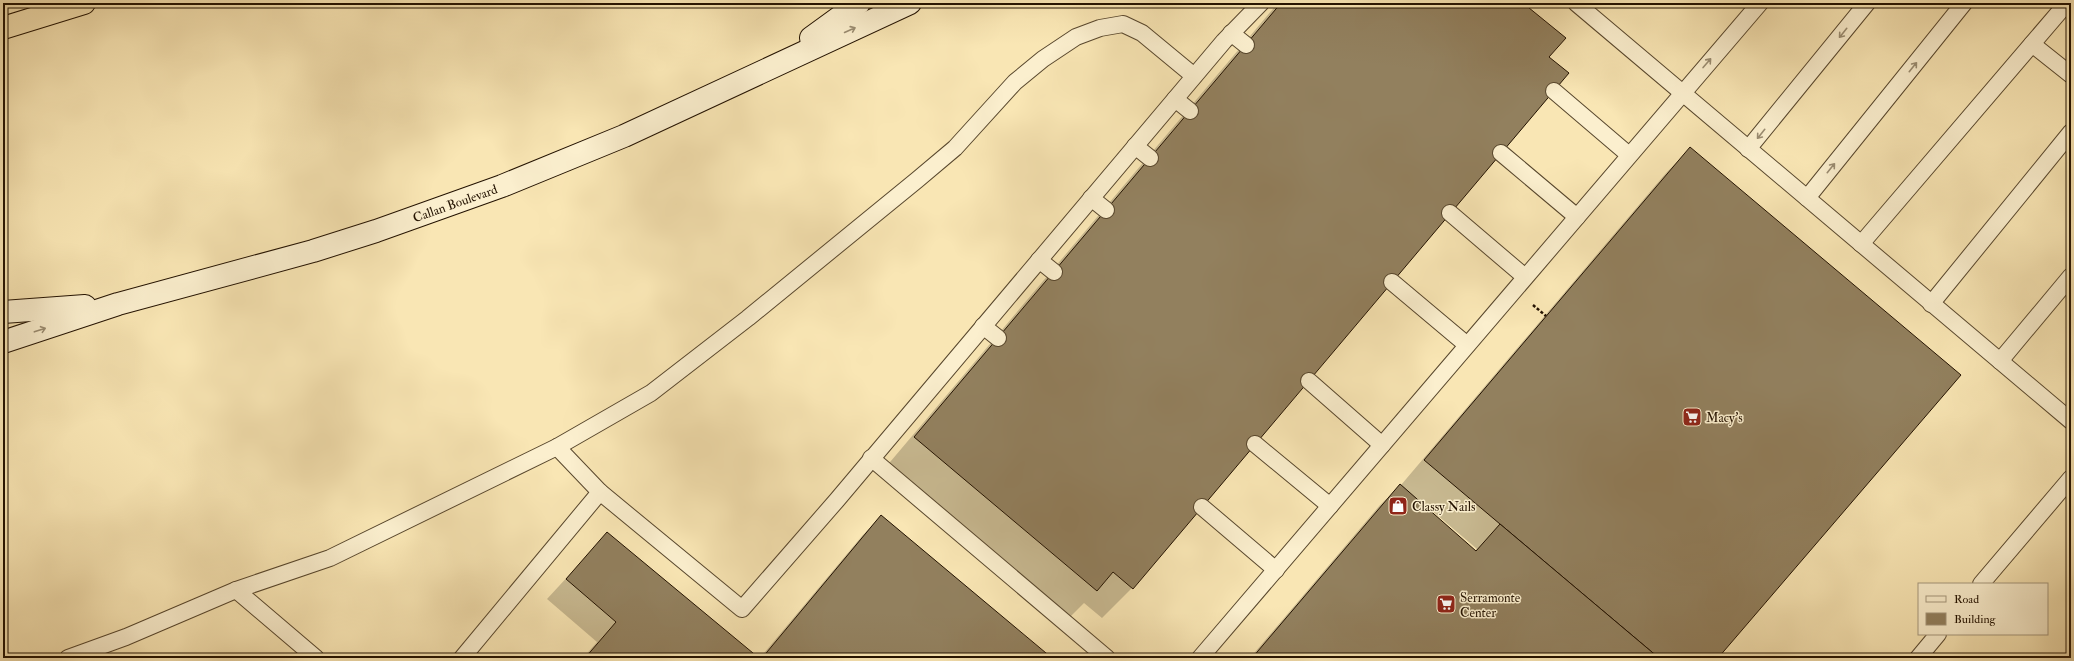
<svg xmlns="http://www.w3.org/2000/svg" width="2074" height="661" font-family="'IM FELL Double Pica',serif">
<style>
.shadow{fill:#0003;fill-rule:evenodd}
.building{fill:#92805e;stroke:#231200}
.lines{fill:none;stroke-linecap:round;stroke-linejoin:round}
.lane-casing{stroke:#58472d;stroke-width:18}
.secondary-casing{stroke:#231200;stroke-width:24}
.highway-casing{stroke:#231200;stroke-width:24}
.path{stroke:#231200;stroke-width:2.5;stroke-dasharray:3 2;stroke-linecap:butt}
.lane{stroke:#fbefce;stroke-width:16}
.secondary{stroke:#fbefce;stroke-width:22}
.highway{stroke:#f9e6b4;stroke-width:22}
.oneway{stroke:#9a8c71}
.labels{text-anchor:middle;stroke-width:3;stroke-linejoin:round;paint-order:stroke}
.street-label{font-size:13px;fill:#231200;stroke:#fbefce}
.poi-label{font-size:13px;fill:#231200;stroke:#fbefce;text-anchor:start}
</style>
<rect width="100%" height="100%" fill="#f9e6b4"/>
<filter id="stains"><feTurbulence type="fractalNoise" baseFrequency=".005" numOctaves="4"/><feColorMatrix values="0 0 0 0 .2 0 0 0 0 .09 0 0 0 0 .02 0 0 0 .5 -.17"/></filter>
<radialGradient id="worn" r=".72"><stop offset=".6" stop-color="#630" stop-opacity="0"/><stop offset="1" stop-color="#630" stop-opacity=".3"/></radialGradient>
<g class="shadow">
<path d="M1278,3H1522L1548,57L1567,73L1132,588L1102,618L1084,603L1066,621L885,468Z"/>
<path d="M1691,148L1717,658H1250L1380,505L1401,485L1666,173ZM1430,509L1477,549L1475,551L1428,511Z"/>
<path d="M881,516L1050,658H760L862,536Z"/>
<path d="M607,534L757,658H583L597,642L547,599Z"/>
</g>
<g class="building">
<path d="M1281,3H1523L1566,38L1549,57L1569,73L1133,589L1113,572L1097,591L914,437Z"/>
<path d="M1690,147L1961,375L1718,658H1659L1424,460Z"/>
<path d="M1400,484L1476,551L1500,524L1659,658H1252Z"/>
<path d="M881,515L1052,658H762Z"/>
<path d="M607,532L759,658H585L616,622L566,579Z"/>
</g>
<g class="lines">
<g class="lane-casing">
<g id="lane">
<path d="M1576,3L2071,421"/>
<path d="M1231,33L1246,45"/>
<path d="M2032,44L2071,75"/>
<path d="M1554,91L1629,155"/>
<path d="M1175,99L1190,111"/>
<path d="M1135,146L1150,158"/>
<path d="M1748,149L1867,3"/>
<path d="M1501,153L1577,217"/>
<path d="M1091,198L1106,210"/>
<path d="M1807,198L1964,3"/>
<path d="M1450,213L1525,277"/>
<path d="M1861,244L2067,3"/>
<path d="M1039,260L1054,272"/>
<path d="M1392,282L1467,345"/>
<path d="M1931,304L2071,132"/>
<path d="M983,326L998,338"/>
<path d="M2000,361L2071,276"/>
<path d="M1309,381L1382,445"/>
<path d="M1255,444L1330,506"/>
<path d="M557,447L600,492L742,609L837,500L1224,41L1261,3"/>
<path d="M871,458L1107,658"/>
<path d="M1202,507L1276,570"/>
<path d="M1981,584L2071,478"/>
<path d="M236,590L316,658"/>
<path d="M68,658L126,637L236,590L330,558L557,447L651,393L748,318L917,180L955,148L1015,82L1043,59L1076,37L1100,28L1123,24L1142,33L1194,76"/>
<path d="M462,658L600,492"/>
<path d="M1200,658L1760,3"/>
<path d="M1918,658L1938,634"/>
</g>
</g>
<g class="secondary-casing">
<g id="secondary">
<path d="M811,38L859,3"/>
<path d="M3,312L85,306"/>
<path id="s1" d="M3,342L118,304L313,251L376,231L502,186L624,136L910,3"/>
</g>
</g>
<g class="highway-casing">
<path id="highway" d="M3,28L84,3"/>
</g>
<path class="path" d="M1533,305L1546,316"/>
<use href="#lane" class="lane"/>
<use href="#secondary" class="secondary"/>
<use href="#highway" class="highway"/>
</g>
<defs><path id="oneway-shaft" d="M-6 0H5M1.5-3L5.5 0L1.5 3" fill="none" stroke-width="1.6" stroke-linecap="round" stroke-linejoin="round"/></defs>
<g class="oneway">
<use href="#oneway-shaft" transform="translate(850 30) rotate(-24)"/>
<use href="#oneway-shaft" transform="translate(1843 33) rotate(129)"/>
<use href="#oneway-shaft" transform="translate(1707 63) rotate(-49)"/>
<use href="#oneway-shaft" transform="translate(1913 67) rotate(-51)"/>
<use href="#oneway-shaft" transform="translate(1761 134) rotate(129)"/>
<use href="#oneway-shaft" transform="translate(1831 168) rotate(-51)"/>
<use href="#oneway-shaft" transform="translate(40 330) rotate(-18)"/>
</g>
<defs>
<g id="supermarket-square" transform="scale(1)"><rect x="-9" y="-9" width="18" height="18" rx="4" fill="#8f2418" stroke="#fbefce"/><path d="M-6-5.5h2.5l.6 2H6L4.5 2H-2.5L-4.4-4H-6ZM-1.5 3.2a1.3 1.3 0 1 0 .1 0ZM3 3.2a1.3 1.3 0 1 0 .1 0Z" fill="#fff"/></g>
<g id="shop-square" transform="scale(1)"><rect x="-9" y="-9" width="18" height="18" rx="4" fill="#8f2418" stroke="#fbefce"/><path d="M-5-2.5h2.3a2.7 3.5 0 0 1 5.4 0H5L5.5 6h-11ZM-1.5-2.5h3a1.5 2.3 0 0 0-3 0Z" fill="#fff"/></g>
</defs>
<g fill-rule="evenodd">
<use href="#supermarket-square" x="1692" y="417"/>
<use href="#shop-square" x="1398" y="506"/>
<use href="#supermarket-square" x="1446" y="604"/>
</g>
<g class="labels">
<g class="street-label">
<text dy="5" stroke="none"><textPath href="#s1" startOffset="473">Callan Boulevard</textPath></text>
</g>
<g class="poi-label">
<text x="1706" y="422">Macy's</text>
<text x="1412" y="511">Classy Nails</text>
<text x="1460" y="602">Serramonte<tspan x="1460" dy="15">Center</tspan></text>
</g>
</g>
<rect width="2074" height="661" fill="none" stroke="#f9e6b4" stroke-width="16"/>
<rect x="4" y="4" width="2066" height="653" fill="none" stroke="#231200" stroke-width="2"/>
<rect x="8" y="8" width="2058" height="645" fill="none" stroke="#231200"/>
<rect x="1918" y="583" width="130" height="52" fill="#fbefce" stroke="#a5977c"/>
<rect x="1926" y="596" width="20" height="6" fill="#fbefce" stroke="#a5977c"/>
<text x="1954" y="603" font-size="12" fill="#231200">Road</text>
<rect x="1926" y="613" width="20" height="12" fill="#92805e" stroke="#a5977c"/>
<text x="1954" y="623" font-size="12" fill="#231200">Building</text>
<rect width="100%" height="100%" filter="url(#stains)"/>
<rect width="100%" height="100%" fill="url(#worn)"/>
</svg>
